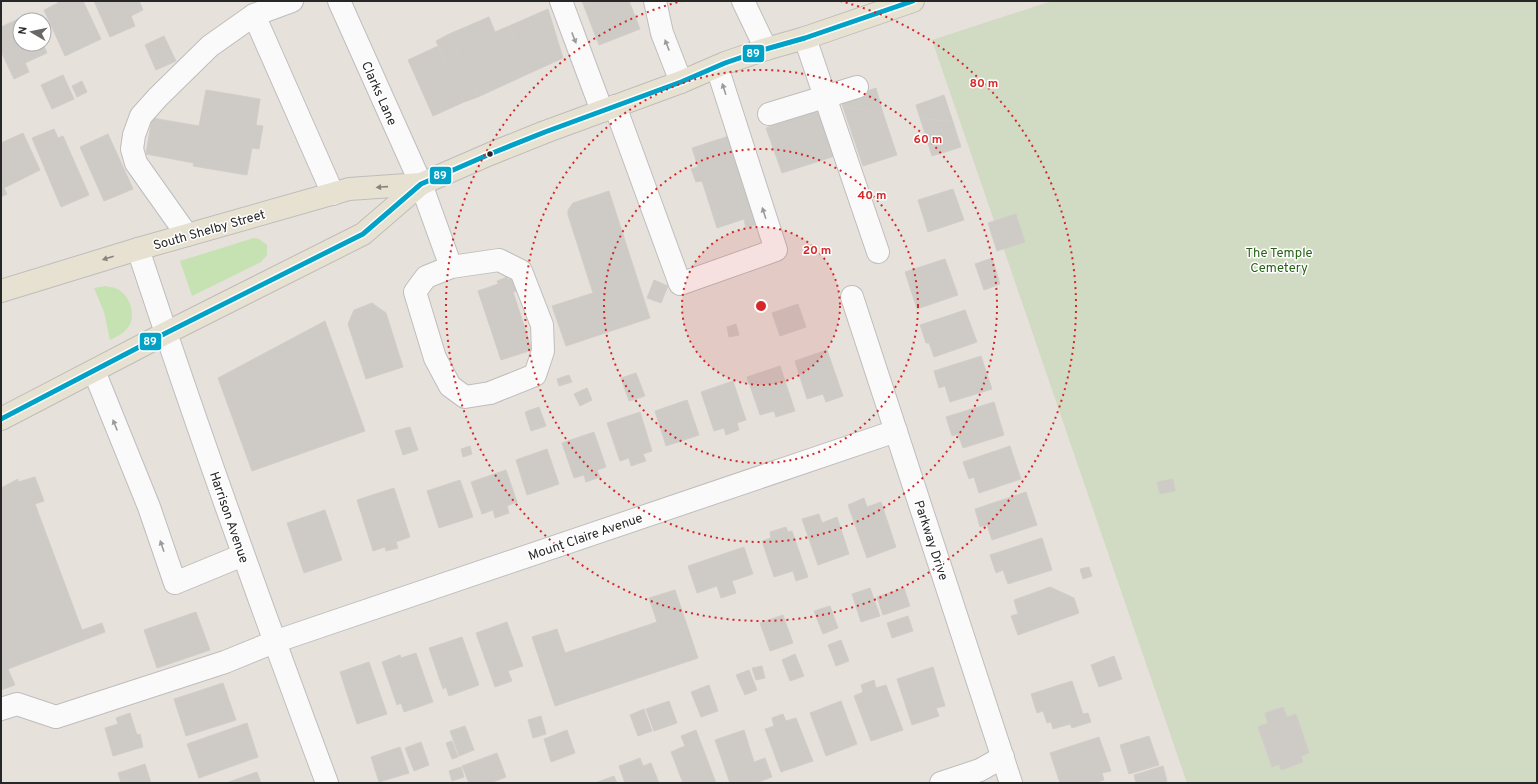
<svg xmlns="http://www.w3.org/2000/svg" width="1538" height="784" font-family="Overpass,sans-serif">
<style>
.green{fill:#c6e2b2}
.cemetery{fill:#d1dac2}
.building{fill:#cecbc7;stroke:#d1cdc8}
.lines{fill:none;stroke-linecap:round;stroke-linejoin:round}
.minor-casing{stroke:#bfbdbd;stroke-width:24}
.major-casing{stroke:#bfbdbb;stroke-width:24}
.minor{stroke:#fbfafa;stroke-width:22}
.major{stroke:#e6e1d1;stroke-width:22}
.bus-1-casing{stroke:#fff;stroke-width:8}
.bus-1{stroke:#02a2c6;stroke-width:5}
.oneway{fill:#9c9b9b}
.oneway2{fill:#86847c}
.ring{fill:none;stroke:#d62828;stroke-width:2;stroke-dasharray:2 4}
.bus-dot{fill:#272727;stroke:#fff;stroke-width:1.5}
.labels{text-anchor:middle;stroke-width:3;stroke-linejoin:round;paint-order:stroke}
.street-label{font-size:13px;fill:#272727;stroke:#fff}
.park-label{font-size:13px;fill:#266317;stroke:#fff}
.centre{fill:#d62828;stroke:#fff;stroke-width:2}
.ring-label{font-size:12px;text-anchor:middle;font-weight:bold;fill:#d62828;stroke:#fff;stroke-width:3;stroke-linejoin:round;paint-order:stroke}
.line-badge{stroke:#fff;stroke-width:1.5}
.badge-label{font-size:11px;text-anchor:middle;font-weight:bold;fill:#fff}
</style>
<rect width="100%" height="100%" fill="#e6e1db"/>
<g class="green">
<path d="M254,238L259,239L267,245V255L261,262L192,296L180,261Z"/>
<path d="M106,286C108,287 112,287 115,288C127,292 135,309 131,322C128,331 118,336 110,340L104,312L94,288Z"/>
</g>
<path class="cemetery" d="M1052,1H1537V783H1187L932,40Z"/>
<g class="building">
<path d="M57,1H83L101,39L65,56L44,10L58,3Z"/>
<path d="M94,1H139L143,10L131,16L135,26L110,37Z"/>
<path d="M582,1H629L640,29L599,45Z"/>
<path d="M548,9L563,58L530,73L509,26Z"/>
<path d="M29,14L32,20H20V44H43L47,53L25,63L29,72L14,79L1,51V27Z"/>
<path d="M489,17L495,32L509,26L530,73L478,97L449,34Z"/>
<path d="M449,34L478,97L464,102L436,41Z"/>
<path d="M164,36L176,61L156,70L145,45Z"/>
<path d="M438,46L464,102L433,116L408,60Z"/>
<path d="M63,75L74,99L52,109L41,85Z"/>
<path d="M82,81L87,92L77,97L72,86Z"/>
<path d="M876,88L883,113L843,107L841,100Z"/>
<path d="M206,90L260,99L256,125L263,126L259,149L252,148L247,175L193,166L194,163L146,154L152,118L199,126Z"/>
<path d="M944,95L953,122L920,118L916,105Z"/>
<path d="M843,107L883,113L897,155L863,166Z"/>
<path d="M820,110L835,156L782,173L766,128Z"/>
<path d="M920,118L953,122L961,147L932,156Z"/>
<path d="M54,129L58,138L63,136L89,195L61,207L32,138Z"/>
<path d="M23,133L40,170L4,188L1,182V143Z"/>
<path d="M108,134L133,189L104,201L80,147Z"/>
<path d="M732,135L758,216L754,217L756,225L746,228L744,219L717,228L702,181L696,182L691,169L698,167L692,148Z"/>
<path d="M1,182L7,194L1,197Z"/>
<path d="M953,189L964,220L928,232L918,200Z"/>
<path d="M609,191L650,318L566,346L552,306L593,293L568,215V210L573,203Z"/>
<path d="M1016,214L1025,242L997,251L988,223Z"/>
<path d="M992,258L1000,284L984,290L975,264Z"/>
<path d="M945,259L958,295L917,309L905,272Z"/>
<path d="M507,277L508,280L513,278L517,291L513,292L532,350L501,360L478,291L498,284L497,281Z"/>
<path d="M654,280L668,286L661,303L647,298Z"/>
<path d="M372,303L386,313L403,367L366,379L348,324L354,310Z"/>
<path d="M798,304L806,327L780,336L772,313Z"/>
<path d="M965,310L977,342L934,357L929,343H926L920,325Z"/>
<path d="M325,321L365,431L252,471L218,378Z"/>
<path d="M736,324L739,335L729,337L727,327Z"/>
<path d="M827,350L843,396L826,402L823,394L807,399L795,361Z"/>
<path d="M981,356L992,389L950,402L945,386L939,388L934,371Z"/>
<path d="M780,366L795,411L776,417L774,411L760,415L747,377Z"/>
<path d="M636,373L645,396L629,401L621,378Z"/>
<path d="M569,375L572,382L559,386L557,379Z"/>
<path d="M733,381L746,420L737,423L739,430L726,435L724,428L714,431L701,392Z"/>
<path d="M587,388L592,400L580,406L574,394Z"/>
<path d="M687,400L699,435L666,446L655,411Z"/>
<path d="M994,402L1004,435L963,448L958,434L952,436L946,417Z"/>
<path d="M539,407L546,426L531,431L525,412Z"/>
<path d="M640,412L652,451L643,454L646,461L631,466L629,458L620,461L607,423Z"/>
<path d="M410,427L418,450L403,455L395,431Z"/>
<path d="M594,432L606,467L597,470L600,477L586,482L584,475L574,478L562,443Z"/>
<path d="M470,446L472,454L463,457L461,449Z"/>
<path d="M1010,446L1021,479L979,493L974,477L969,479L963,462Z"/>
<path d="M547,449L559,484L527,495L516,460Z"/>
<path d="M506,470L517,502L507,506L509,513L495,518L493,510L482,514L471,482Z"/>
<path d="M35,477L44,501L35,504L82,630L102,623L105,632L8,669L15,685L1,690V488L18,479V482Z"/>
<path d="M1173,479L1175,491L1160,494L1157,482Z"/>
<path d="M460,480L473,517L439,528L427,491Z"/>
<path d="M394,488L410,537L396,542L398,548L386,551L385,547L373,551L357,500Z"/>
<path d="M1026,492L1037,525L992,540L987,525L980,527L975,509Z"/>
<path d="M864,498L867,507L881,502L896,547L867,558L848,505Z"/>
<path d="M325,510L342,560L304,573L287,523Z"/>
<path d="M819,514L822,523L837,517L849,554L818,565L802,519Z"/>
<path d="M786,527L788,532L792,531L808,577L796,581L793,571L774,577L762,541L771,538L770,532Z"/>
<path d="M1042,538L1052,570L1008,584L1003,570L996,573L990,555Z"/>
<path d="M744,547L753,574L732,581L736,593L721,598L717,586L697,593L688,566Z"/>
<path d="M1089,567L1092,576L1083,579L1080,569Z"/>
<path d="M1050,587L1074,598L1079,613L1018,635L1011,616L1018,614L1014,600Z"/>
<path d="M870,588L880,616L861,622L852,594Z"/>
<path d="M904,588L910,606L883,615L877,597Z"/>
<path d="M675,590L698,658L555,706L532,637L557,629L565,653L657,622L649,598Z"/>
<path d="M830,606L838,628L823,634L814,611Z"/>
<path d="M196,612L210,650L157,668L144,630Z"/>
<path d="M783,615L793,643L770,651L760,623Z"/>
<path d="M908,616L913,631L892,638L887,623Z"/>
<path d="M507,622L523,666L508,671L512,681L495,687L476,633Z"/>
<path d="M462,637L479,685L449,696L446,687L443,689L429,648Z"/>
<path d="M841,640L849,661L836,666L828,645Z"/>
<path d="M416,653L433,702L404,712L401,703L397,705L382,662L400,655L401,658Z"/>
<path d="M795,654L804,676L790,681L782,660Z"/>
<path d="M1114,656L1122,679L1099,687L1091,665Z"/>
<path d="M369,662L387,714L357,724L340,672Z"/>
<path d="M762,666L765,678L756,680L752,668Z"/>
<path d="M933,667L945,706L936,708L939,716L912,725L897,679Z"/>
<path d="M749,670L757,690L745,695L736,675Z"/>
<path d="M874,680L876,688L886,685L903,730L871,741L854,696L863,692L861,685Z"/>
<path d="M1072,681L1083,714L1088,713L1091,722L1072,728L1070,724L1053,729L1051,722L1047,723L1043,711L1037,713L1031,694Z"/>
<path d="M223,683L236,720L186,736L174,699Z"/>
<path d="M709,685L718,711L701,717L691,692Z"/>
<path d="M669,701L677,723L654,731L646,709Z"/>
<path d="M841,701L857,744L826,756L810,713Z"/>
<path d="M1283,707L1287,717L1296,714L1309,753L1301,756L1303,762L1281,770L1279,764L1272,767L1258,727L1268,723L1265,713Z"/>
<path d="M644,709L652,731L638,736L630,715Z"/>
<path d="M130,713L137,735L140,734L143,747L113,756L105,728L118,724L116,718Z"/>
<path d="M783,714L786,721L796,718L813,761L781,772L765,729L774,726L772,718Z"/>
<path d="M541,716L546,734L533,738L528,720Z"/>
<path d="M247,723L258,757L199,778L187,744Z"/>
<path d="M465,726L474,750L459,756L450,731Z"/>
<path d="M567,730L575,753L551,762L544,739Z"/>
<path d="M696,730L716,783H683L671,752L685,746L681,736Z"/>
<path d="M744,730L754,762L765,758L772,777L756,783H730L715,740Z"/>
<path d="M1149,736L1159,765L1129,774L1120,745Z"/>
<path d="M1099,737L1111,771L1102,773L1104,780L1095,783H1060L1050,753Z"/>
<path d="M452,741L458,757L452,759L446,743Z"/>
<path d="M421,742L429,765L414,771L405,748Z"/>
<path d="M400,747L409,773L379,782L371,757Z"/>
<path d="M497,753L506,777L490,783H469L462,766Z"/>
<path d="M640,758L643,766L651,763L659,783H625L619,766Z"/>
<path d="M145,764L151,783H121L118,773Z"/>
<path d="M1163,766L1167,781L1162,783H1136L1134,775Z"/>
<path d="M461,767L464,777L452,781L449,771Z"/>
<path d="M257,772L261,783H226Z"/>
<path d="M614,776L617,783H595Z"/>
</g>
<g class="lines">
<g class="minor-casing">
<g id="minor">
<path d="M292,1L254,15L333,194"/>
<path d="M339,1L421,184L451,267"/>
<path d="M561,1L602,111"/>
<path d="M655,1L662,33L681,82"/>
<path d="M743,1L766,49"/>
<path d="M805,38L878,252"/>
<path d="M615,106L680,284L776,250L717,67"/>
<path d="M769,114L857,87"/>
<path d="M187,235L136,163L132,149L134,135L141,116L158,97L210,46L254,15"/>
<path d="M138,249C197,428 261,606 327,783"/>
<path d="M499,260L521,271L542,325L543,351L535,375L490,393L465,397L450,386L435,358L415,292L426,277L451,267Z"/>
<path d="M852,297L1011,783"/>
<path d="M94,371L149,507L175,583L243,555"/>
<path d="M1,709L17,704L56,717L225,662L274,642L896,431"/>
<path d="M941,783L980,770L1003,757"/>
</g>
</g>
<g class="major-casing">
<g id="major">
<path d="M1,291L138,249L349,189L421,184"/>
<path d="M1,419L166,333L363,234L421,184L490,154L545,132L681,82L725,63L766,49L805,38L913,1"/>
</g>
</g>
<use href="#minor" class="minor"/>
<use href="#major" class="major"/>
<g class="bus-1-casing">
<path id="bus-1" d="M1,419L166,333L363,234L421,184L490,154L545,132L681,82L725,63L766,49L805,38L913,1"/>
</g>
<use href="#bus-1" class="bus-1"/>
</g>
<defs><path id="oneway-solid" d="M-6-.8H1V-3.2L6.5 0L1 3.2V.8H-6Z"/></defs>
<g class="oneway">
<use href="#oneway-solid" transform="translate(574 38) rotate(69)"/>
<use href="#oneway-solid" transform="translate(667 45) rotate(-111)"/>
<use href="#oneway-solid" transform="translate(724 89) rotate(-108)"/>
<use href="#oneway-solid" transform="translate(764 213) rotate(-108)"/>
<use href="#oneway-solid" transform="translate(115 425) rotate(-112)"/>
<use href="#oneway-solid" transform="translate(162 546) rotate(-109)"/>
</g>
<g class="oneway2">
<use href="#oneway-solid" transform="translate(382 187) rotate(176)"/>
<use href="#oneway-solid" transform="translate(108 258) rotate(163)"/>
</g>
<circle cx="761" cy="306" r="79" fill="#d62828" fill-opacity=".12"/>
<g class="ring">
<circle cx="761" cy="306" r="79"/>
<circle cx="761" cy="306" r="157"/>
<circle cx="761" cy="306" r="236"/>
<path d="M840 1A315 315 0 1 1 682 1"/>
</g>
<circle class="bus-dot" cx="490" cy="154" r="3.5"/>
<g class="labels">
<g class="street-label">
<text transform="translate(380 93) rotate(66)" y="5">Clarks Lane</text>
<text transform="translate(209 229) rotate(-16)" y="5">South Shelby Street</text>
<text transform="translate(230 517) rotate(71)" y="5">Harrison Avenue</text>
<text transform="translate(585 536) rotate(-19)" y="5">Mount Claire Avenue</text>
<text transform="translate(932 540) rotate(72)" y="5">Parkway Drive</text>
</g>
<g class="park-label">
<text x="1279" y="257">The Temple<tspan x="1279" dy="15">Cemetery</tspan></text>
</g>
</g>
<circle cx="761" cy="306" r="6" class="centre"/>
<g class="ring-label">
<text x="984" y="87">80 m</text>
<text x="928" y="143">60 m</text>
<text x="872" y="199">40 m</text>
<text x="817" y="254">20 m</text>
</g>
<g class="line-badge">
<rect x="742" y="44" width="23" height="19" rx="4" fill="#02a2c6"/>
<rect x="429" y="166" width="23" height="19" rx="4" fill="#02a2c6"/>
<rect x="139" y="332" width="23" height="19" rx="4" fill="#02a2c6"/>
</g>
<g class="badge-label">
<text x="753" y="57">89</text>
<text x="440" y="179">89</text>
<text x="150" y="345">89</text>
</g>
<rect width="1538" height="784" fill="none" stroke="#272727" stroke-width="4"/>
<g transform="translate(32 32) rotate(279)"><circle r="19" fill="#ffffff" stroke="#a9a9a9"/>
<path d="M0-3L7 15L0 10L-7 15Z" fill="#6a6866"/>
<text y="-6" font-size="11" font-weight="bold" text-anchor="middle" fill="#272727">N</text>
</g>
</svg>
